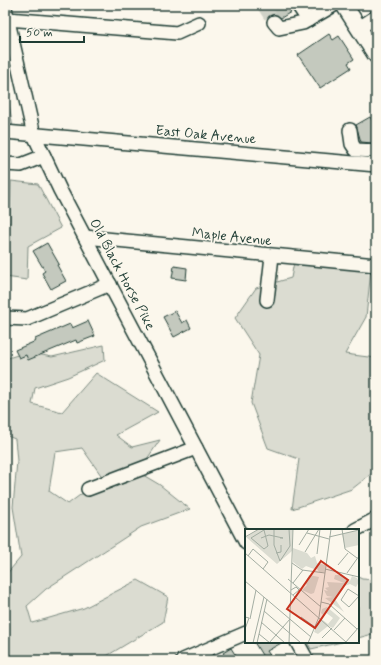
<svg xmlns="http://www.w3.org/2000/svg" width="381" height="665" font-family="Mynerve,sans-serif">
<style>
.green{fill:#dbdcd1;stroke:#7d8c82;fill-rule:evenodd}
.building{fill:#c4c9be;stroke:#1f3d34}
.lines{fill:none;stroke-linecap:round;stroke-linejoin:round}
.minor-tunnel{stroke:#cfd2c7;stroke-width:13;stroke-dasharray:13 6;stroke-linecap:butt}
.minor-casing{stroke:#1f3d34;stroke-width:16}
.major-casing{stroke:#1f3d34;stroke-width:19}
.minor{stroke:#fbf7ec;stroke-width:13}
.major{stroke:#fbf7ec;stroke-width:16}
.labels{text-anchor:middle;stroke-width:3.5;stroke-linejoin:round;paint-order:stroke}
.street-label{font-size:14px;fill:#1f3d34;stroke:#fbf7ec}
.inset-road{fill:none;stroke:#a3ada2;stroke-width:1}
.view{fill:#c8321e;fill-opacity:0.15;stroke:#c8321e;stroke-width:2}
.inset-edge{fill:none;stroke:#1f3d34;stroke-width:2}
</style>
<rect width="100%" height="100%" fill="#fbf7ec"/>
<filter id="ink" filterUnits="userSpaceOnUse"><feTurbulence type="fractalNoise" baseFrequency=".025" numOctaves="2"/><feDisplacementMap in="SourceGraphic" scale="8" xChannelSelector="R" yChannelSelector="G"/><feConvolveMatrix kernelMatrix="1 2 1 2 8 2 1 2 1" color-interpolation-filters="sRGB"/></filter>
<g filter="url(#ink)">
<g class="green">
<path d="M5,79L13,128H5Z"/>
<path d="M11,181L38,184L61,228L28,246L27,280L5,277V223H10Z"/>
<path d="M294,262L371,270L366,317L345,354L376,358V470L352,489L292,509L299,459L268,448L251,403L259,355L235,318L256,288L291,278Z"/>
<path d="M104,345L105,360L68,377L35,388L32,404L62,412L96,373L158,412L116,435L132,447L160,440L138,472L160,485L190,509L141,527L46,589L27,606L32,623L84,608L138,580L168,597L163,622L100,660H5V576L21,557L13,507L17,461L15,439L5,435V359L27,352L52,357ZM82,448L103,478L68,504L49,491L55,452Z"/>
<path d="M358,577L362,579L376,580V633L358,638Z"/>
<path d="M307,642H342L311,649Z"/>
</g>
<g class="building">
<path d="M260,5H287L291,12L281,18L273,14L268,17Z"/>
<path d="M329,34L333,40L339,36L354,59L348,63L351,68L320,88L298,55Z"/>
<path d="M370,117L376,126V140L372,143L361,142L356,125Z"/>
<path d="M47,243L59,264L57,265L66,281L51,289L42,273L45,271L33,251Z"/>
<path d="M174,266L187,268L186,280L172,278Z"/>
<path d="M175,311L182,323L187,320L191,328L174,337L163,317Z"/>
<path d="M88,321L95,336L77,343L76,340L28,360L26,355L19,358L15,350L36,341L35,339L70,324L72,328Z"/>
<path d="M254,642H283L267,651L273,660H265Z"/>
<path d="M231,648L236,656L228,660L223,653Z"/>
</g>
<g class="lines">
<path class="minor-tunnel" d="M263,5L274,22"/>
<g class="minor-casing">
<g id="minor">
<path d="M298,5L308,20"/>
<path d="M5,8L34,135L60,190L246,543"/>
<path d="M8,19L177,33L199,23"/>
<path d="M274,22L279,28L303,23L334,5"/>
<path d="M359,28L376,17"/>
<path d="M350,130L352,144L356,150L376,151"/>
<path d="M5,132L376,165"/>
<path d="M5,164L21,165L44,156"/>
<path d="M85,237L376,265"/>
<path d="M267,300L272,256"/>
<path d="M5,318L27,319L110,284"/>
<path d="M88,489L196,448"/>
<path d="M355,530L376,519"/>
<path d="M297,642L307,660"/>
<path d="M183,660L246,633"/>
</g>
</g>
<g class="major-casing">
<path id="major" d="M344,5L376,55"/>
</g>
<use href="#minor" class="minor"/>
<use href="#major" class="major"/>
</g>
</g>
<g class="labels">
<g class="street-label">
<text transform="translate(206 134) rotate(5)" y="5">East Oak Avenue</text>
<text transform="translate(232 236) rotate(6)" y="5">Maple Avenue</text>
<text transform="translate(123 274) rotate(62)" y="5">Old Black Horse Pike</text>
</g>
</g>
<g transform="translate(245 529)">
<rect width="114" height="114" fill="#fbf7ec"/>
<path d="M14,0H48L47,22L32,35L1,8ZM114,1V16L100,19L97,5ZM48,19L62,24L66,29L70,27L72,34L80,36V43H74L71,38L69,40L61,37L57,40L48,33ZM64,46L74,48L69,64L66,65L57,61L62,56L60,54ZM90,46H97L105,52L107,47L112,49L114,53L111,58L105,55L97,58L91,67L90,70L99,83L80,69L88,68L82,67L79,61L83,62L80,59L84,58L82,53L99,54L89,50ZM82,78L95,89L88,99L83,97L73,105L69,103L75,89L83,95L88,89L80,83L78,86L76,84L77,80Z" fill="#dbdcd1"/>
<path class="inset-road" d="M29,0V16L35,32L45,17L44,0M97,0L100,20L112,29M19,1L23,17L19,20L6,9ZM62,4L84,10M0,8L14,0M84,8L114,1M16,9L24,6L38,9H35M54,16L64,0M60,23L74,0M0,24L101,113M31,24L36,23V16M72,25L75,0M3,27L8,20L23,33L18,40M47,34L57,41L80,44M93,36L103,24M80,40L114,48M102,44L114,27M43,50L76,78M0,52L66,108M48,54L58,41M46,61L51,58L54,61L48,66M114,67L103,60L96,71L104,78L114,67M76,73L84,75L112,100M19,82L56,114M0,88L4,89L0,100M56,88L70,98M5,90L11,61M16,93L40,114M89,101L100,89M14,105L25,114M77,109L87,99M8,114L19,68M12,114L22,70M24,114L45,90M44,114L48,0M63,114L74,88L86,0M100,114L114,98"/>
<path class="view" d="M76,32L103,51L70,99L42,80Z"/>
<rect width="114" height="114" class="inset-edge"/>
</g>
<rect width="381" height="665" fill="none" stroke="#fbf7ec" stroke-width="20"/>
<rect x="10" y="10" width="361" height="645" fill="none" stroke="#1f3d34" stroke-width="1.5" filter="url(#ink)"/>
<path d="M20 36v6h64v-6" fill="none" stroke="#1f3d34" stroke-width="2"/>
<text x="26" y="36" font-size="12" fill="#1f3d34" stroke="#fbf7ec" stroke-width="3" paint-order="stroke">50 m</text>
</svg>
